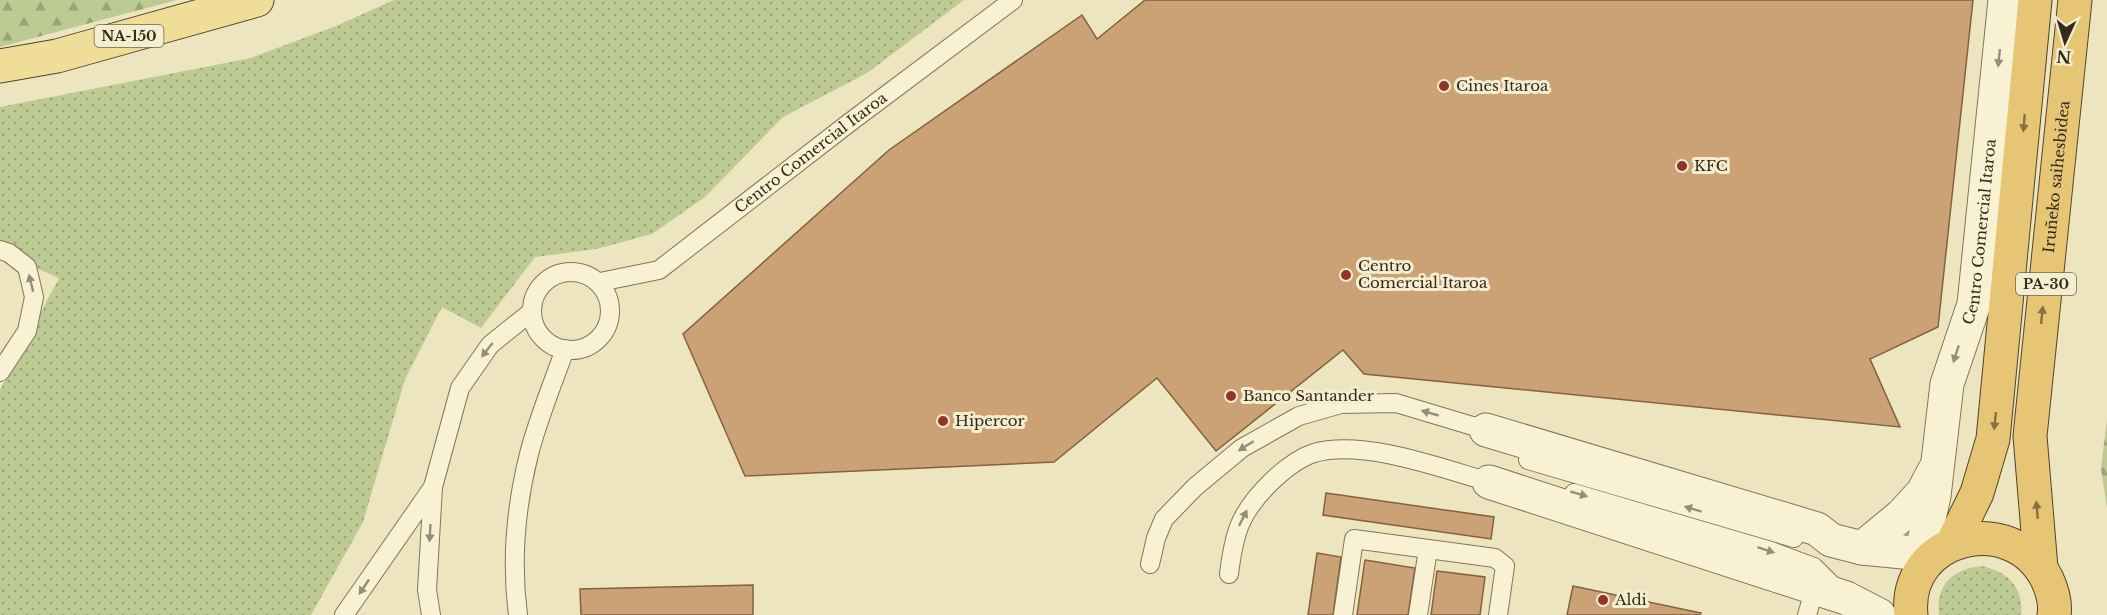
<svg xmlns="http://www.w3.org/2000/svg" width="2107" height="615" font-family="'Libre Baskerville',serif">
<style>
.green{fill:url(#green-dots)}
.forest{fill:url(#forest-firs)}
.building{fill:#caa276;stroke:#84613f;stroke-width:1.5}
.lines{fill:none;stroke-linecap:round;stroke-linejoin:round}
.service-casing{stroke:#857558;stroke-width:20}
.minor-casing{stroke:#857558;stroke-width:35}
.primary-casing{stroke:#53432d;stroke-width:35}
.trunk-casing{stroke:#53432d;stroke-width:35}
.service{stroke:#f8f1d3;stroke-width:18}
.minor{stroke:#f8f1d3;stroke-width:33}
.primary{stroke:#f0de98;stroke-width:33}
.trunk{stroke:#e6c674;stroke-width:33}
.oneway{fill:#968e78}
.oneway2{fill:#857144}
.poi-dot{fill:#93342a;stroke:#f4edcf;stroke-width:2}
.labels{text-anchor:middle;stroke-width:6;stroke-linejoin:round;paint-order:stroke}
.shield{fill:#f4edcf;stroke:#6e6552;stroke-width:1.5}
.shield-label{font-size:14px;font-weight:bold;fill:#352b1d}
.poi-label{font-size:15px;fill:#352b1d;stroke:#f4edcf;text-anchor:start}
.street-label{font-size:15px;fill:#352b1d;stroke:#f4edcf}
</style>
<defs>
<pattern id="green-dots" width="8" height="8" patternUnits="userSpaceOnUse" patternTransform="scale(1.5)"><rect width="8" height="8" fill="#beca94"/><path d="M2 2h.1M6 6h.1" fill="none" stroke="#9ba478" stroke-width="1.8" stroke-linecap="round"/></pattern>
<pattern id="forest-firs" width="22" height="20" patternUnits="userSpaceOnUse" patternTransform="scale(1.5)"><rect width="22" height="20" fill="#beca94"/><path d="M5 1l3.5 6h-7zM16 11l3.5 6h-7z" fill="#9ba478"/></pattern>
</defs>
<rect width="100%" height="100%" fill="#ede4c0"/>
<g class="green">
<path d="M394,0H964L867,73L783,117L705,197L652,234L596,249L535,257L481,328L442,307L405,379L363,522L311,615H0V390L59,278L0,252V107L251,58L336,26Z"/>
<path d="M1981,566C2007,571 2024,587 2021,615H1939C1935,585 1953,569 1981,566Z"/>
</g>
<g class="forest">
<path d="M0,0H177L0,47Z"/>
<path d="M2107,418V508L2101,469Z"/>
</g>
<g class="building">
<path d="M1145,0H1973L1938,327L1870,359L1900,427L1364,374L1343,350L1216,451L1157,378L1054,462L745,476L683,334L889,150L1082,15L1097,39Z"/>
<path d="M1326,493L1494,517L1491,539L1323,515Z"/>
<path d="M1317,553L1341,557L1333,615H1308Z"/>
<path d="M1365,560L1415,568L1408,615H1357Z"/>
<path d="M1437,571L1485,577L1480,615H1431Z"/>
<path d="M753,585V615H581L580,589Z"/>
<path d="M1573,586L1701,613L1700,615H1567Z"/>
</g>
<g class="lines">
<g class="service-casing">
<g id="service">
<path d="M0,250L9,253L27,267L34,297L27,331L0,372"/>
<circle cx="571" cy="311" r="39"/>
<path id="s1" d="M600,282L659,270L849,123L1013,0"/>
<path d="M1528,460L1794,538"/>
<path d="M1574,493L1771,551L1814,567L1835,588"/>
<path d="M1150,564L1156,538L1164,519L1195,487L1242,448L1299,416L1341,404L1396,403L1486,430"/>
<path d="M1229,574C1234,534 1239,514 1269,484C1281,472 1296,459 1314,453C1363,439 1441,468 1489,482"/>
<path d="M344,615L433,487"/>
<path d="M431,615L427,590L433,487L460,388L490,345L531,312"/>
<path d="M518,615C511,562 516,506 529,454C538,419 553,383 565,349"/>
<path d="M1343,615L1354,539L1495,558L1505,566L1498,615"/>
<path d="M1418,615L1428,549"/>
<path d="M1807,615L1815,588"/>
</g>
</g>
<g class="minor-casing">
<g id="minor">
<path d="M1486,430L1817,529L1831,540L1862,548L1934,555"/>
<path d="M1489,482L1846,598L1879,615"/>
<path d="M1862,548L1902,515L1923,492L1934,471"/>
<path id="s2" d="M1919,573L1921,555L1934,496L1947,384L1974,304L2005,0"/>
</g>
</g>
<g class="primary-casing">
<path id="primary" d="M0,66L57,56L257,0"/>
</g>
<g class="trunk-casing">
<g id="trunk">
<path d="M1952,544L1977,493L1993,439L2035,0"/>
<path id="s3" d="M2041,568L2030,436L2075,0"/>
<path d="M1911,615C1903,536 2012,509 2047,579C2052,590 2056,603 2054,615"/>
</g>
</g>
<use href="#service" class="service"/>
<use href="#minor" class="minor"/>
<use href="#primary" class="primary"/>
<use href="#trunk" class="trunk"/>
</g>
<defs><path id="oneway-solid" d="M-6-.8H1V-3.2L6.5 0L1 3.2V.8H-6Z" transform="scale(1.5)"/></defs>
<g class="oneway">
<use href="#oneway-solid" transform="translate(1999 58) rotate(96)"/>
<use href="#oneway-solid" transform="translate(31 283) rotate(-104)"/>
<use href="#oneway-solid" transform="translate(487 350) rotate(128)"/>
<use href="#oneway-solid" transform="translate(1956 354) rotate(108)"/>
<use href="#oneway-solid" transform="translate(1430 413) rotate(-164)"/>
<use href="#oneway-solid" transform="translate(1246 446) rotate(148)"/>
<use href="#oneway-solid" transform="translate(1579 494) rotate(16)"/>
<use href="#oneway-solid" transform="translate(1693 509) rotate(-163)"/>
<use href="#oneway-solid" transform="translate(1243 518) rotate(-63)"/>
<use href="#oneway-solid" transform="translate(430 533) rotate(93)"/>
<use href="#oneway-solid" transform="translate(1766 550) rotate(18)"/>
<use href="#oneway-solid" transform="translate(364 587) rotate(124)"/>
</g>
<g class="oneway2">
<use href="#oneway-solid" transform="translate(2024 123) rotate(95)"/>
<use href="#oneway-solid" transform="translate(2042 315) rotate(-84)"/>
<use href="#oneway-solid" transform="translate(1995 421) rotate(96)"/>
<use href="#oneway-solid" transform="translate(2037 510) rotate(-95)"/>
</g>
<g class="poi-dot">
<circle cx="1444" cy="86" r="6"/>
<circle cx="1682" cy="166" r="6"/>
<circle cx="1346" cy="275" r="6"/>
<circle cx="1231" cy="396" r="6"/>
<circle cx="943" cy="421" r="6"/>
<circle cx="1603" cy="600" r="6"/>
</g>
<g class="labels">
<g class="shield">
<rect x="94.5" y="25" width="69" height="22" rx="4.5"/>
<rect x="2016" y="273" width="60" height="22" rx="4.5"/>
</g>
<g class="shield-label">
<text x="129" y="41">NA-150</text>
<text x="2046" y="289">PA-30</text>
</g>
<g class="poi-label">
<text x="1456" y="91">Cines Itaroa</text>
<text x="1694" y="171">KFC</text>
<text x="1358" y="271">Centro<tspan x="1358" dy="17">Comercial Itaroa</tspan></text>
<text x="1243" y="401">Banco Santander</text>
<text x="955" y="426">Hipercor</text>
<text x="1615" y="605">Aldi</text>
</g>
<g class="street-label">
<text dy="5" stroke="none"><textPath href="#s1" startOffset="252">Centro Comercial Itaroa</textPath></text>
<text dy="5" stroke="none"><textPath href="#s3" startOffset="393">Iruñeko saihesbidea</textPath></text>
<text dy="5" stroke="none"><textPath href="#s2" startOffset="348">Centro Comercial Itaroa</textPath></text>
</g>
</g>
<g transform="translate(2065 42) rotate(184)" stroke="#f4edcf" stroke-width="4.5" paint-order="stroke">
<path d="M0-4.5L10 22L0 15L-10 22Z" fill="#352b1d"/>
<text y="-9" font-size="16" font-weight="bold" text-anchor="middle" fill="#352b1d">N</text>
</g>
</svg>
